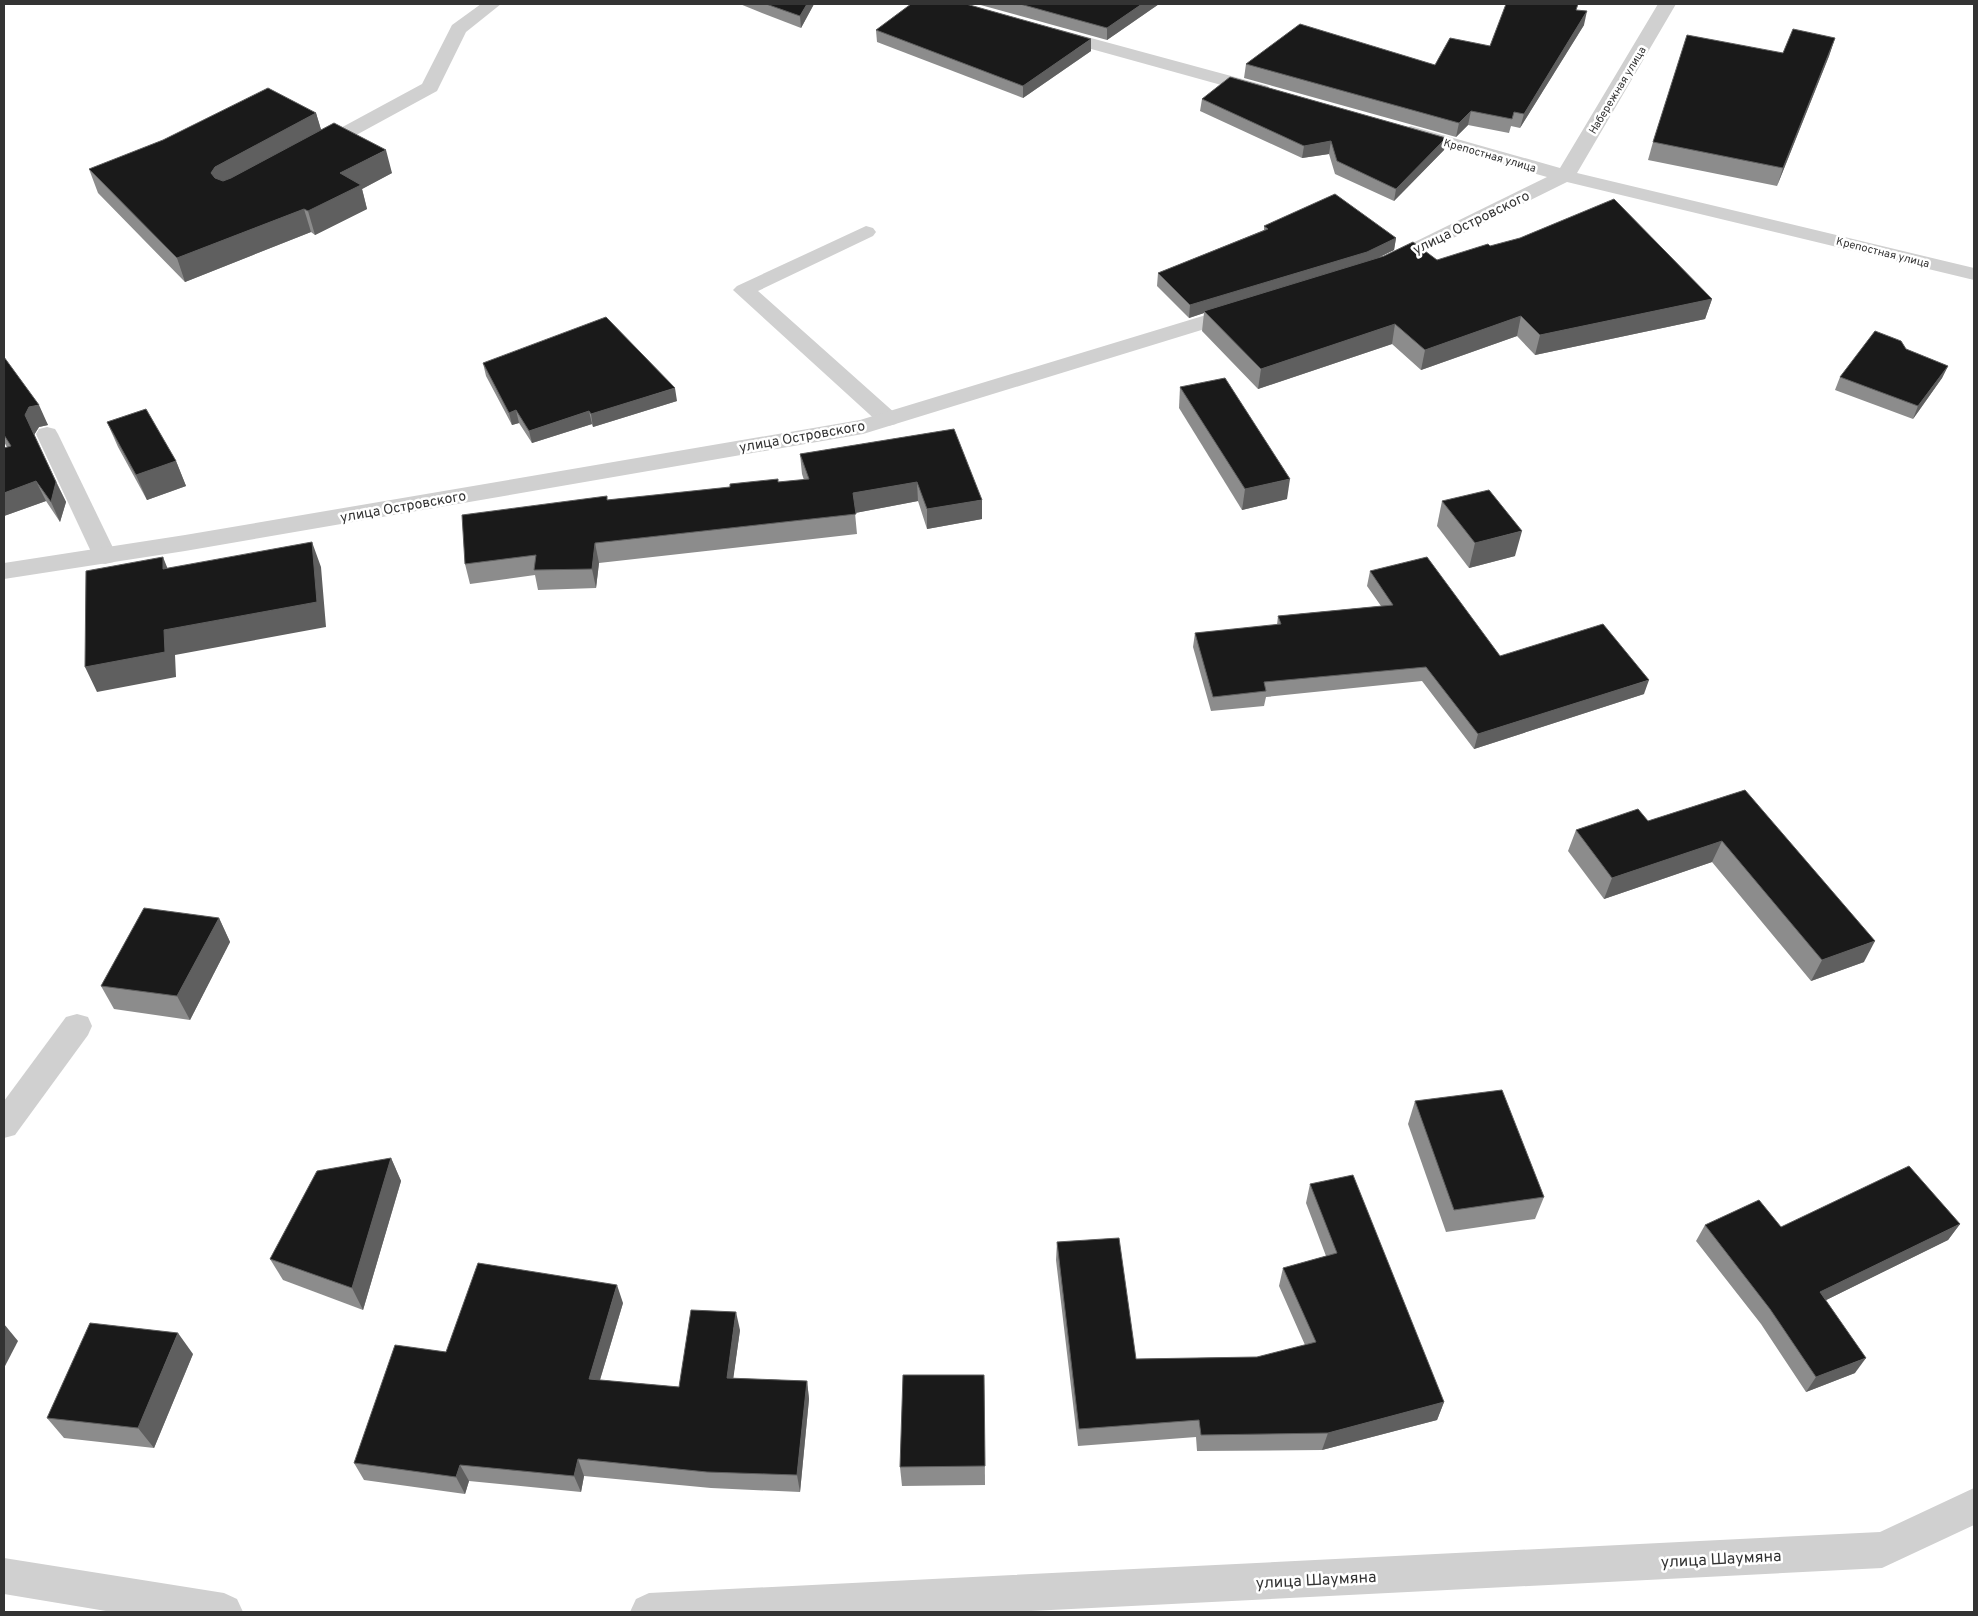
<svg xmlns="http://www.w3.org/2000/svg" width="1978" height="1616" font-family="Overpass,sans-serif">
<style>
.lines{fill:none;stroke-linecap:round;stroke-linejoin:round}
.service{fill:#d0d0d0;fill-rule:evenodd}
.minor{fill:#d0d0d0;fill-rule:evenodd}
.wall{fill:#8c8c8c}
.shaded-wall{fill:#5f5f5f}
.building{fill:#1a1a1a;stroke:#5f5f5f}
.labels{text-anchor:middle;stroke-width:5;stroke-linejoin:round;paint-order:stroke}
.far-street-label{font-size:11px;fill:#333;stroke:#fff}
.street-label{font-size:14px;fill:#333;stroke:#fff}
.near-street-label{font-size:16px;fill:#333;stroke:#fff}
</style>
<rect width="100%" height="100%" fill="#fff"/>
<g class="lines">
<g class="service">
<path d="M481,4H501L466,32L437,91L325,152L318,154L311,152L308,148L311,144L422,84L452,25Z"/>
<path d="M866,226L873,228L876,232L873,236L758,291L896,414L899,419L896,424L888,426L880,424L733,290L737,286Z"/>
<path d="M47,427L55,429L58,434L117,556L114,562L105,564L96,562L93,556L36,434L39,429Z"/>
<path d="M77,1014L88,1017L92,1026L88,1035L15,1135L4,1138V1101L66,1017Z"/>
</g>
<g class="minor">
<path d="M1658,4H1676L1577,173L1974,268V280L1567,182L1394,267L1387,269L1380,267L1377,263L1380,259L1547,177L1404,136L1401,132L1404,128L1411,126L1418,128L1560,168Z"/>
<path d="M1054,28L1268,86L1270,90L1268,94L1261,96L1048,37L1045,33L1048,29Z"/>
<path d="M1239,305L1247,306L1250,311L1247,316L863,434L185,551L4,579V563L185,535L860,420Z"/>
<path d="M1974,1488V1525L1882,1568L1013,1612H630L636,1599L649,1593L1880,1532Z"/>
<path d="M4,1558L224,1593L237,1599L243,1612H112L4,1594Z"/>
</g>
</g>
<g class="wall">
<path d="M740,4H814L801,28L762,13Z"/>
<path d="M977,4H1159L1107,40Z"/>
<path d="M1577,10L1584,25L1520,128L1511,126L1509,133L1468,125L1456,137L1244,78L1246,64L1435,65L1490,46Z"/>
<path d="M876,30L1091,51L1023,98L877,42Z"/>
<path d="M1835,38L1829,56L1777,186L1648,160L1653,142L1783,53Z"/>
<path d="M1202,99L1446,138L1444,150L1394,201L1335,174L1329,154L1302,158L1200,111Z"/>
<path d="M316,113L321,130L392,173L362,189L367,209L315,235L311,232L185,282L98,193L89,169Z"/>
<path d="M1264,226L1396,238L1394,250L1378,258L1437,260L1490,246L1712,299L1705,319L1535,355L1517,336L1421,370L1392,344L1258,389L1202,331L1204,313L1189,318L1157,286L1158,273L1264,230Z"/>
<path d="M1906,349L1948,366L1942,378L1913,419L1835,390L1840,377Z"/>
<path d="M4,357L48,425L39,427L34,435L66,502L60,522L46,501L4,516V448L7,447L4,442Z"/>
<path d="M483,363L677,401L593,427L592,424L532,443L519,423L512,425L486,376Z"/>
<path d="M1180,387L1287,499L1242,510L1179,408Z"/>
<path d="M107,422L176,461L186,486L147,500L118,447Z"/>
<path d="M954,429L982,519L927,529L918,501L855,513L857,534L599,563L596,588L538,590L535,575L470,584L465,564L608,500L804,480L802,474L800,454Z"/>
<path d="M1442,501L1515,556L1469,568L1437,526Z"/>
<path d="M1370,571L1500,656L1644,694L1474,749L1422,681L1266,697L1264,706L1211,711L1193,647L1195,633L1277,625L1278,616L1381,606L1367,586Z"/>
<path d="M1745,790L1864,962L1811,981L1712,862L1604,899L1568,851L1576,830L1648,821Z"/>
<path d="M219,918L230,942L190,1020L114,1009L101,986Z"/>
<path d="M1415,1101L1544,1197L1535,1219L1446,1232L1408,1124Z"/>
<path d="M391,1158L401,1181L363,1310L283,1280L270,1259Z"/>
<path d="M1310,1184L1444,1402L1437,1420L1322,1450L1197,1451L1196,1437L1078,1446L1056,1260L1057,1242L1136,1359L1257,1357L1305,1345L1279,1286L1283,1268L1326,1256L1306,1203Z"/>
<path d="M1960,1224L1948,1240L1826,1300L1855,1373L1806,1392L1761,1324L1696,1241L1705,1225L1781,1227Z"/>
<path d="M623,1303L600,1380L679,1387L740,1330L733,1378L807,1381L809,1399L800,1492L711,1488L584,1476L581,1492L469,1481L465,1494L364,1480L354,1463L446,1352Z"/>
<path d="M193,1354L154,1448L64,1438L47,1418Z"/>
<path d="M984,1375L985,1485L902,1486L900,1467Z"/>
</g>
<g class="shaded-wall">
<path d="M807,4H814L801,28L800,16Z"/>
<path d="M1142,4H1159L1107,40V28Z"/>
<path d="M1587,11L1584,25L1520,128L1524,114Z"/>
<path d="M1835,38L1829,56L1777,186L1783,168Z"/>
<path d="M1091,39V51L1023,98V86Z"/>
<path d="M1471,111L1468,125L1456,137L1459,123Z"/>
<path d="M316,113L323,136L223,190L211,173L215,167Z"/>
<path d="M1446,138L1444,150L1394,201L1396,189Z"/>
<path d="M1331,141L1329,154L1302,158L1304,146Z"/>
<path d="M386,150L392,173L362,189L367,209L315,235L308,211L340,173Z"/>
<path d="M304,209L311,232L185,282L177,258Z"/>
<path d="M1396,238L1394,250L1365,264L1204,311V313L1189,318L1190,305Z"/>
<path d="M1712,299L1705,319L1535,355L1540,335Z"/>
<path d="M1521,316L1517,336L1421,370L1425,350Z"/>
<path d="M1395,324L1392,344L1258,389L1261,369Z"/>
<path d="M1948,366L1942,378L1913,419L1918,406Z"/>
<path d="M675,388L677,401L593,427L591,414Z"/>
<path d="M39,405L48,425L39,427L34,435L25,415L29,407Z"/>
<path d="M516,410L519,423L512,425L509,413Z"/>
<path d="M589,411L592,424L532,443L529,431Z"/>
<path d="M176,461L186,486L147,500L136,475Z"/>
<path d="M1290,479L1287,499L1242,510L1245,489Z"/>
<path d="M36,481L46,501L4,516V493Z"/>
<path d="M56,482L66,502L60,522L51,502Z"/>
<path d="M917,482L918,501L855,513L853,493Z"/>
<path d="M982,500V519L927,529V509Z"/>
<path d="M1522,531L1515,556L1469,568L1475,543Z"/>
<path d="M312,542L321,567L326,627L175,655L176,677L97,692L85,667L164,630Z"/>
<path d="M595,543L599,563L596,588L592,569Z"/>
<path d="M163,557L173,582L163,569Z"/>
<path d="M1649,680L1644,694L1474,749L1478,734Z"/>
<path d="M1722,841L1712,862L1604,899L1612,878Z"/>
<path d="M219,918L230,942L190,1020L177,996Z"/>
<path d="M1875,941L1864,962L1811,981L1822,960Z"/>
<path d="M391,1158L401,1181L363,1310L352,1288Z"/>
<path d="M1960,1224L1948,1240L1810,1308L1820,1292Z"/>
<path d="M617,1285L623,1303L595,1396L589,1379Z"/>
<path d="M736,1312L740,1330L731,1395L727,1378Z"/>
<path d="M4,1324L18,1341L4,1368Z"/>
<path d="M178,1333L193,1354L154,1448L138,1428Z"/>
<path d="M1866,1358L1855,1373L1806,1392L1816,1377Z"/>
<path d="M807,1381L809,1399L800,1492L797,1475Z"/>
<path d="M1444,1402L1437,1420L1322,1450L1328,1433Z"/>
<path d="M578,1459L584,1476L581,1492L574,1476Z"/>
<path d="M460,1465L469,1481L465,1494L456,1477Z"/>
</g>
<g class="building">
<path d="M766,4H807L800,16Z"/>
<path d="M911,4H966L1091,39L1023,86L876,30Z"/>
<path d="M1020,4H1142L1107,28Z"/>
<path d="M1506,4H1578L1576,10L1587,11L1524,114L1514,112L1512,119L1471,111L1459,123L1246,64L1300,24L1435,65L1450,38L1490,46Z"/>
<path d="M1793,29L1835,38L1783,168L1653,142L1687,35L1783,53Z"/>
<path d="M1230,77L1446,138L1396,189L1337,161L1331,141L1304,146L1202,99Z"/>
<path d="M268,88L316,113L215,167L211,173L215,178L223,181L231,178L334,123L386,150L340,173L361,185L308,211L304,209L177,258L89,169L163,140Z"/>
<path d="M1335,194L1396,238L1367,252L1190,305L1158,273L1268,229L1264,226Z"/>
<path d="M1614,199L1712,299L1540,335L1521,316L1425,350L1395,324L1261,369L1204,311L1384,256L1413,242L1437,260L1488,244L1490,246L1520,238Z"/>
<path d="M606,317L675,388L591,414L589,411L529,431L516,410L509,413L483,363Z"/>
<path d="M1875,331L1901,341L1906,349L1948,366L1918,406L1840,377Z"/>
<path d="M4,357L39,405L29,407L25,415L56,482L51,502L36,481L4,493V448L11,446L4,435Z"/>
<path d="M1225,378L1290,479L1245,489L1180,387Z"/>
<path d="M146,409L176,461L136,475L107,422Z"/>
<path d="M954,429L982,500L927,509L917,482L853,493L856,514L595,543L592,569L534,570L536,555L465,564L462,515L607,496V500L730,487V484L778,479V482L809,479L800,454Z"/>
<path d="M1489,490L1522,531L1475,543L1442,501Z"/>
<path d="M312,542L317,602L164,630L165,652L85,667L86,571L163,557V569Z"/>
<path d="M1427,557L1500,656L1603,624L1649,680L1478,734L1426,667L1264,682L1266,691L1213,697L1195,633L1281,624L1278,616L1393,605L1370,571Z"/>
<path d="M1745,790L1875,941L1822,960L1722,841L1612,878L1576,830L1638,809L1648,821Z"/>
<path d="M144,908L219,918L177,996L101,986Z"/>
<path d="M1502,1090L1544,1197L1454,1210L1415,1101Z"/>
<path d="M391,1158L352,1288L270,1259L317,1171Z"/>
<path d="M1909,1166L1960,1224L1820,1292L1866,1358L1816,1377L1770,1309L1705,1225L1759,1200L1781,1227Z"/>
<path d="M1353,1175L1444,1402L1328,1433L1201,1435L1199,1420L1079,1429L1057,1242L1119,1238L1136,1359L1257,1357L1316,1342L1283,1268L1337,1253L1310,1184Z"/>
<path d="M478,1263L617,1285L589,1379L679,1387L691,1310L736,1312L727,1378L807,1381L797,1475L707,1472L578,1459L574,1476L460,1465L456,1477L354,1463L395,1345L446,1352Z"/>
<path d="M90,1323L178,1333L138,1428L47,1418Z"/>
<path d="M903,1375H984L985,1466L900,1467Z"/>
</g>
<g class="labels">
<g class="far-street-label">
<text transform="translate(1617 90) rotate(-59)" y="4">Набережная улица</text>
<text transform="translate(1490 155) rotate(16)" y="4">Крепостная улица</text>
<text transform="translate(1883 252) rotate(14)" y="4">Крепостная улица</text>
</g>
<g class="street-label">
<text transform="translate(1471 222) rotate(-26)" y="5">улица Островского</text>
<text transform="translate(802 436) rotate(-10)" y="5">улица Островского</text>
<text transform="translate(403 506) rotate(-10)" y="5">улица Островского</text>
</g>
<g class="near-street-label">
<text transform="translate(1721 1558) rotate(-3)" y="6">улица Шаумяна</text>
<text transform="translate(1316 1579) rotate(-3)" y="6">улица Шаумяна</text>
</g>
</g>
<rect width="1978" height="1616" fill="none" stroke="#333333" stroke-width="10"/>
</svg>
